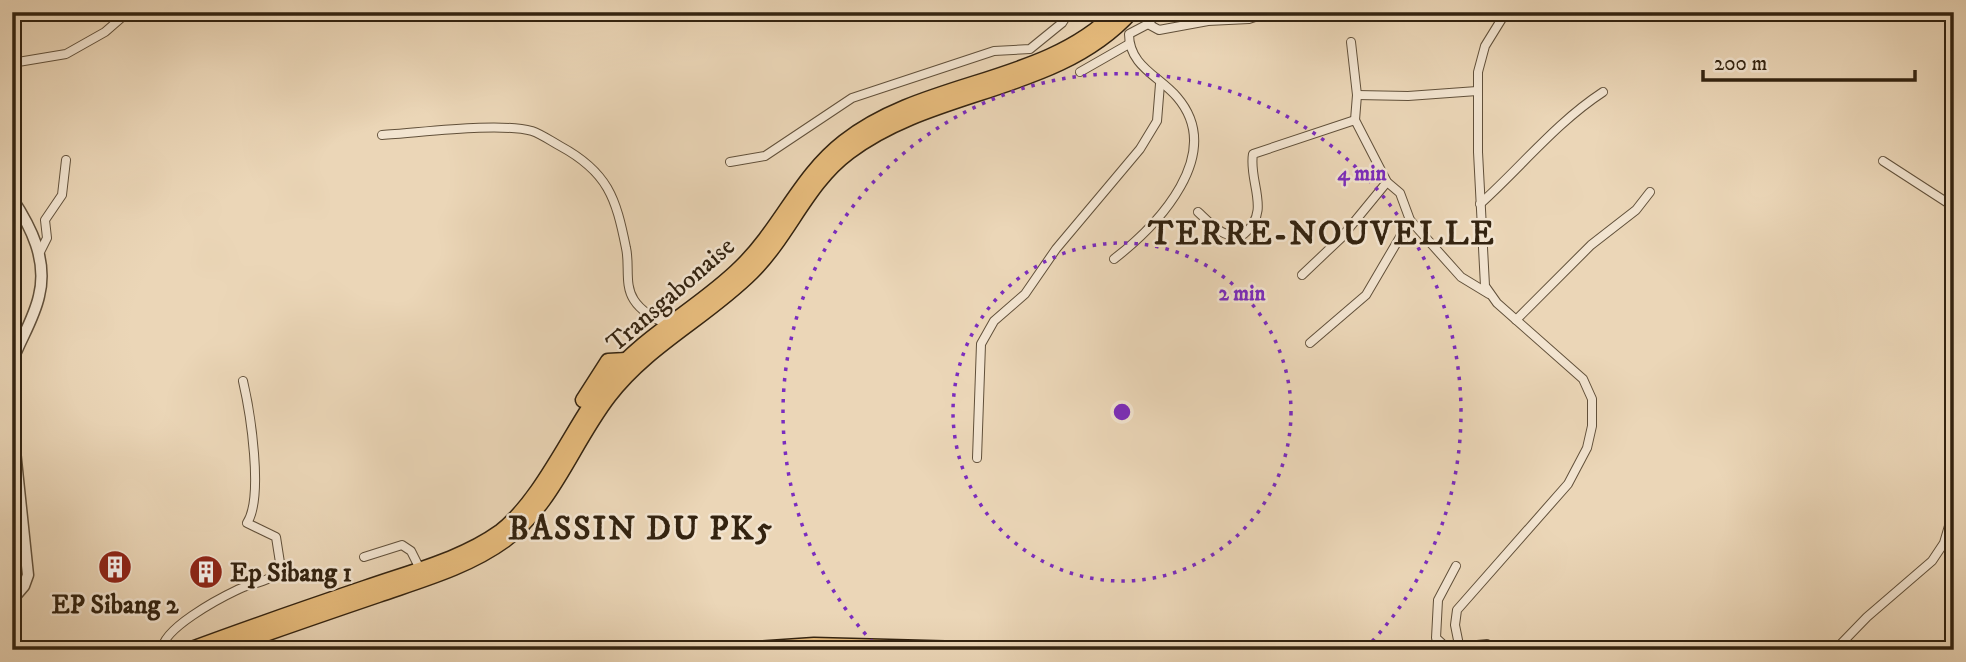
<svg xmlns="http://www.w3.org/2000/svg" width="1966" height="662" font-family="'IM FELL DW Pica',serif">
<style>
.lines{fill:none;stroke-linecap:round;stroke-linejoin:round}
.minor-casing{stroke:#61503a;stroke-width:10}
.tertiary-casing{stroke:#61503a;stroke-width:13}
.trunk-casing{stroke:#332310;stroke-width:17}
.minor{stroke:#f2e4d0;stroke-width:8}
.tertiary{stroke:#f2e4d0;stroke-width:10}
.trunk{stroke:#e6bb7c;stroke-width:14}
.ring{fill:none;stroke:#7b2cbf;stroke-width:3.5;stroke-dasharray:3.5 7}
.labels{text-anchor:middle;stroke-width:5;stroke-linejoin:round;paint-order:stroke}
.street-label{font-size:26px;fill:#332310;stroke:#f2e4d0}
.poi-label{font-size:26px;font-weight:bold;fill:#332310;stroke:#f2e4d0;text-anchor:start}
.district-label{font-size:33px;font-weight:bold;letter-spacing:2px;fill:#332310;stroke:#f2e4d0}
.centre{fill:#7b2cbf;stroke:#f2e4d0;stroke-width:3.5}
.ring-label{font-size:21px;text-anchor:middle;font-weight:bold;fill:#7b2cbf;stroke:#f2e4d0;stroke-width:5;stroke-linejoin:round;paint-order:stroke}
</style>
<rect width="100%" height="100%" fill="#ebd6b7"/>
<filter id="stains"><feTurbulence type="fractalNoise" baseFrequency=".00286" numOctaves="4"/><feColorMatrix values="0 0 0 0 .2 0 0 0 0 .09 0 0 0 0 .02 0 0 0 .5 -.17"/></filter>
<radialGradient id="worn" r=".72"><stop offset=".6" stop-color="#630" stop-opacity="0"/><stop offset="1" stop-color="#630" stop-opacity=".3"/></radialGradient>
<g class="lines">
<g class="minor-casing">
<g id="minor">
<path d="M1148,24L1159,30L1208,21L1249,19L1270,12"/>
<path d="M1351,42L1357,95L1355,120"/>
<path d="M12,63L66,54L105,32L128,12"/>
<path d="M1080,72L1129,44"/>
<path d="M1357,95L1408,96L1477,91"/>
<path d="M382,135C419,133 498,122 532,131C541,134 551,141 560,146C608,172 616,198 626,248C630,265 624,285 634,300C641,311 657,320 669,325"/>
<path d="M1883,161L1954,207"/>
<path d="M730,162L765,156L852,98L994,51L1030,49L1062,23L1069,12"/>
<path d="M1480,204C1521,167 1557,122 1603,92"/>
<path d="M1198,212C1210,223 1226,242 1244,234C1272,211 1248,182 1253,154L1355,120L1387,182L1400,193L1410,220L1461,277L1489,294"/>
<path d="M39,254L47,238L45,220L62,195L66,160"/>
<path d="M1114,259C1158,225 1226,154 1177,97C1159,76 1129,66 1129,34L1148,24L1158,12"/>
<path d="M1302,275L1341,238L1387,182"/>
<path d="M1516,320L1591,245L1636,210L1650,192"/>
<path d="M1310,343L1366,295L1410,220"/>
<path d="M977,458L981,344L994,321L1025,294L1056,249L1140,149L1157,121L1160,84"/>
<path d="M364,557L402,545L411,551L420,569"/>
<path d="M162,650C162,629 218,599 237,590C250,583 272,582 281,569L276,537L247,523C264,497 250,411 243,381"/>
<path d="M1449,650L1436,638L1438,600L1456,566"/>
<path d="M1460,650L1455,625L1457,610L1568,484L1587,448L1592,426V399L1583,379L1497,303L1485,286L1478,152V72L1485,46L1506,12"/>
<path d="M1469,650L1477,645L1487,644L1495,650"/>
<path d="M1835,650L1867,617L1932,561L1944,543L1954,509"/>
</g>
</g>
<g class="tertiary-casing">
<g id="tertiary">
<path d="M12,198C31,227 48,260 39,296C34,319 20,340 12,362"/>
<path d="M12,422L28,575L24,586L12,600"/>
</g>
</g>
<g class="trunk-casing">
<g id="trunk">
<path d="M583,400L608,361L626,360"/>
<path d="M189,650C248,628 306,608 365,588C410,572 461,560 500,532C543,499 574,424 608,380C645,334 700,308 741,267C781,228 800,176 844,142C924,79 1044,85 1116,12"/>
<path d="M220,650C273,631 325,613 378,595C421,580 468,567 505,540C554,503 572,444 609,396C648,345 707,317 752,272C790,234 806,184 849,152C933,88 1058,93 1131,12"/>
<path d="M742,650L814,645L1001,650"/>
</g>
</g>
<use href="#minor" class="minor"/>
<use href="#tertiary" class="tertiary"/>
<use href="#trunk" class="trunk"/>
</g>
<g class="ring">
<circle cx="1122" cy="412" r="169"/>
<path d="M880 650A339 339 0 1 1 1364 650"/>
</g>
<defs>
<g id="building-disc" transform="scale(1.75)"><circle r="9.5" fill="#8f2418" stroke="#f2e4d0"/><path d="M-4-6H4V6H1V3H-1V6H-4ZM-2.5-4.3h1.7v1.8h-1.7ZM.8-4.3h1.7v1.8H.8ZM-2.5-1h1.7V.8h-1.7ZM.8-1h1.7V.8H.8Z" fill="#fff"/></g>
</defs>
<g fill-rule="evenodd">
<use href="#building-disc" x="115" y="567"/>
<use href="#building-disc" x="206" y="572"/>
</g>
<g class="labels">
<g class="street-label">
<text transform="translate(670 294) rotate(-41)" y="9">Transgabonaise</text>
</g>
<g class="poi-label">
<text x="230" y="581">Ep Sibang 1</text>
<text x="115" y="613" text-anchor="middle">EP Sibang 2</text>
</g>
<g class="district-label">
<text x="1322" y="244">TERRE-NOUVELLE</text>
<text x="641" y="539">BASSIN DU PK5</text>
</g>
</g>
<circle cx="1122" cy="412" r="10" class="centre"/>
<g class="ring-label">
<text x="1362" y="180">4 min</text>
<text x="1242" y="300">2 min</text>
</g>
<rect width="1966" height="662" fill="none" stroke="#ebd6b7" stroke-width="42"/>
<rect x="14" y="14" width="1938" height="634" fill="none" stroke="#332310" stroke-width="3.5"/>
<rect x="21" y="21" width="1924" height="620" fill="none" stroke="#332310" stroke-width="2"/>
<path d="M1703 70v10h212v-10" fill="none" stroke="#332310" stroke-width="3.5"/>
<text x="1714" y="70" font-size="21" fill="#332310" stroke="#f2e4d0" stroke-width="5" paint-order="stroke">200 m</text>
<rect width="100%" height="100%" filter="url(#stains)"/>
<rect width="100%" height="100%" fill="url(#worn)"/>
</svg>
